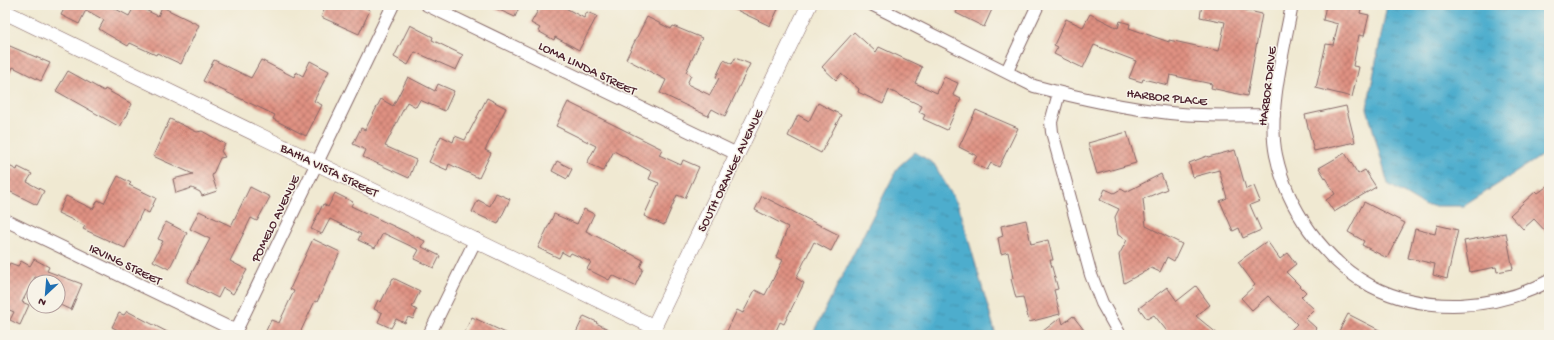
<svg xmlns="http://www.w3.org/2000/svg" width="1554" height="340" font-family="'Gochi Hand',sans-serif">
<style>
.water{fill:url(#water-ripples);stroke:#4c667c}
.building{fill:url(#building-cross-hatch)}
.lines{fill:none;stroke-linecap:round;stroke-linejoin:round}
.minor-casing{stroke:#846665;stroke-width:14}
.tertiary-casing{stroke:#846665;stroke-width:16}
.minor{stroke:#fff;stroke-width:12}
.tertiary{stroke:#fff;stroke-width:15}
.labels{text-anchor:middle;stroke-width:3;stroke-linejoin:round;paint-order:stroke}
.street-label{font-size:13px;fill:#4a1f2b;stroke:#f7f3e8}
</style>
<defs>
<pattern id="water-ripples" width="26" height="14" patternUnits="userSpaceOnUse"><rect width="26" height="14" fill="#4eadcd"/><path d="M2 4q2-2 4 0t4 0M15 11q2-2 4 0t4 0" fill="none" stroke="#438ca7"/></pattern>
<pattern id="building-cross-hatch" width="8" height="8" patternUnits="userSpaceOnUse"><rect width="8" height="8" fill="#df9182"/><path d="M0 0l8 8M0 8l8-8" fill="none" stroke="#b7766b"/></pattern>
</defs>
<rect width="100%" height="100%" fill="#f7f3e8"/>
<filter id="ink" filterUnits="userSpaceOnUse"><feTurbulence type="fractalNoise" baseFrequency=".025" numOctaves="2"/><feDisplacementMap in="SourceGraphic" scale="8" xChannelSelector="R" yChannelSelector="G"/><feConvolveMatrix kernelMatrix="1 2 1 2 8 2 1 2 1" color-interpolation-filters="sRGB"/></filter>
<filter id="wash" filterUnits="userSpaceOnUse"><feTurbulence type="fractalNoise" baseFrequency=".012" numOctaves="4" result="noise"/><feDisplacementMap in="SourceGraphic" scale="16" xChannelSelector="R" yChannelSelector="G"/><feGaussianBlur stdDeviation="0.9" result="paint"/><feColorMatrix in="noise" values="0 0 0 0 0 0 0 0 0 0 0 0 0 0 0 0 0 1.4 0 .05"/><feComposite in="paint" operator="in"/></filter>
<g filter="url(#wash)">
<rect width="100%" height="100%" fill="#f0e9d2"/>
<g class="water">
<path d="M1387,5H1549V151L1464,206H1425L1388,184L1367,108Z"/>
<path d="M915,152L934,164L959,207L996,335H812L898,167Z"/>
</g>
<g id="blocks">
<g class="building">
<path d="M66,5H108L129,16L135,5L158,16L162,7L199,25L181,64L157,53L156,55L130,43L128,46L107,34L99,29L104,20L86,10L79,24L61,15Z"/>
<path d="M326,5H360L370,10L359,34L321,17Z"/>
<path d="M488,5H520L515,17Z"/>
<path d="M541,5H560L584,18L587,12L597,16L579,50L555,37L554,40L538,31L540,28L531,23Z"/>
<path d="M726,5H780L770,26Z"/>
<path d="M960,5H994L984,27L956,13Z"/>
<path d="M1202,5H1237L1236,8L1262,14L1247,96L1211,88L1212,84L1170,75L1168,85L1143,79L1142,82L1129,78L1136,61L1094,45L1083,68L1054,54L1058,47L1054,45L1066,19L1083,27L1090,14L1118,28L1120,21L1130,24L1129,28L1169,42V40L1219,51L1225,22L1200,17Z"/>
<path d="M1326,5H1362L1360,13L1369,15L1364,36L1359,35L1353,66L1359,67L1352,97L1316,88L1326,44L1333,45L1338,24L1323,20Z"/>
<path d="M647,17L671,29L673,26L702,38L686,72L691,75L687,84L710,95L719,78L716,77L724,60L732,64L735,58L750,64L725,116L712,109L708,116L660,93L666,80L626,59Z"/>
<path d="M410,25L433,37L432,40L463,55L456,70L415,52L408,65L394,57Z"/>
<path d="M854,32L876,52L879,47L922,67L915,83L937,93L944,77L958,83L953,95L961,99L947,130L923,119L925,115L919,112L922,106L889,90L883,104L858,92L859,89L841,74L836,80L822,67Z"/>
<path d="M5,44L50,63L41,81L13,67L5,83Z"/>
<path d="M214,60L251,78L261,60L294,77L296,72L303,76L310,61L329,71L314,101L322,105L306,136L273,119L275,115L203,81Z"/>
<path d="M68,71L104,91L105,89L132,104L120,127L56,91Z"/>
<path d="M408,77L435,91L438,84L454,91L445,111L420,100L416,107L407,102L385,146L416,160L409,178L363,157L366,150L353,144L361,128L365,130L381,99L393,106Z"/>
<path d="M487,98L506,108L485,150L491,153L479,178L449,164L447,170L429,162L441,136L453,142L455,136L465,140Z"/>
<path d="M568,102L662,149L659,155L681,165L683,160L699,167L685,198L677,195L664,225L644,216L659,183L649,179L652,172L614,151L603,171L587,163L596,146L556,126Z"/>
<path d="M818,103L841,115L821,153L788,136L798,115L809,121Z"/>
<path d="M1346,106L1355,142L1314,151L1305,115Z"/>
<path d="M976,110L1018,128L999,167L991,163L987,170L973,163L977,156L959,147Z"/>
<path d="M170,119L197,132L202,131L225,144L221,151L225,157L220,158L212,176L217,191L202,196L200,192L192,188L176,193L173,179L193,174L153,156Z"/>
<path d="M1127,132L1136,163L1097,174L1088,143Z"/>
<path d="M1235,150L1246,189L1254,186L1260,201L1250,205L1261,230L1243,238L1239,228L1233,231L1220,201L1227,198L1219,170L1193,177L1189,163L1207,156L1208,157Z"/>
<path d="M1345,153L1358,174L1365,170L1376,187L1334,212L1326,200L1335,194L1319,168Z"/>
<path d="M557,161L572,169L567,179L552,171Z"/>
<path d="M5,164L17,170L18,167L32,174L27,182L44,191L37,205L5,189Z"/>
<path d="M1161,174L1167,189L1143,199L1146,226L1182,244L1174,261L1167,257L1160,272L1151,268L1124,283L1119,255L1127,240L1118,235L1115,217L1119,209L1100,200L1105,189L1114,193L1121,189L1126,192Z"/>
<path d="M118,176L131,183L129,185L156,198L149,213L143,210L125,248L83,229L85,226L58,213L66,196L93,209L98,200L104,203Z"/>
<path d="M1549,185V235L1534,219L1523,229L1510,215L1536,191L1538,193Z"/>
<path d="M250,187L270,197L257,221L251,218L230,261L247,270L233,294L223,288L218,298L187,282L210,239L190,229L199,211L231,226Z"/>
<path d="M335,193L353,202L351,206L425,241L422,247L440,256L434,268L414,259L419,250L383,233L375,248L358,240L361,234L330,219L322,234L311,229L323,204L328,207Z"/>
<path d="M496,193L510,199L498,224L472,212L478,200L490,206Z"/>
<path d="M762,196L839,235L831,251L814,242L796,278L804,283L784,324L780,322L774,335H725L737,310L743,313L755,290L765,295L783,260L776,257L788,227L755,210Z"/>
<path d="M1364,202L1405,223L1387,258L1362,245L1364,241L1348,232Z"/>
<path d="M584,209L594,214L586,231L643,260L640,267L643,269L635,286L612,275L609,280L587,269L591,262L571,253L569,256L562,252L559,258L538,248L554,214L577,224Z"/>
<path d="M1026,220L1031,244L1048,240L1053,260H1050L1058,289L1054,290L1060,314L1029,322L1023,297L1016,298L1011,279L1013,278L1008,252L1001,254L998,238L1003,236L1001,226Z"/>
<path d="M166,222L187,233L169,269L153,261L163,241L158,239Z"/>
<path d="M1437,225L1458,230L1447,279L1433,275L1435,264L1408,258L1415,229L1435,234Z"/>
<path d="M1506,233L1513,269L1497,272L1496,267L1470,272L1464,241Z"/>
<path d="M313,239L340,252L317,302L315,301L299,335H264L271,320L279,323L294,291L290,289Z"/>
<path d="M1267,241L1280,259L1288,253L1296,264L1286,272L1306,292L1301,297L1314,309L1305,318L1316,328L1310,335H1296L1291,330L1297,324L1268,296L1252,310L1241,298L1255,285L1238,262Z"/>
<path d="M34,259L49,267L47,271L82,284L71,310L58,304V282H45L35,277L22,302L29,305L20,325L10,320L14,312L5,308V273L10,263L18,266L21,261L30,266Z"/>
<path d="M393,278L420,291L412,307L417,310L413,319L408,317L405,323L396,319L391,328L378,322L382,313L374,309L378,300L381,302Z"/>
<path d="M1196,286L1210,305L1196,316L1219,335H1170L1154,315L1147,319L1139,308L1167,287L1177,301Z"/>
<path d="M127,311L173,335H128L112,327L119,313L124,315Z"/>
<path d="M1348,314L1389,335H1337Z"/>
<path d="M584,316L597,322L596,323L620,335H575Z"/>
<path d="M1073,316L1084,330L1078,335H1038L1061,317L1063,324Z"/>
<path d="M472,317L510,335H463Z"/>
</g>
</g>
</g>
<g filter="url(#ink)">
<use href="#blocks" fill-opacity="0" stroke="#846665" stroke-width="1"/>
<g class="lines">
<g class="minor-casing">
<g id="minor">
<path d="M427,5L737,154"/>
<path d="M873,5L1034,86C1078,98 1124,108 1170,113C1204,117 1240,115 1274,115"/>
<path d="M1292,5C1284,48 1267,112 1276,155C1287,208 1323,260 1371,286C1425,314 1496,310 1549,281"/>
<path d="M1007,71L1038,5"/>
<path d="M1059,93L1051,122L1052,132L1091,275L1102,303L1120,335"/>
<path d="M5,220L236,331"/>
<path d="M234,335L393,5"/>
<path d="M429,335L476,239"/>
</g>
</g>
<g class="tertiary-casing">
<g id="tertiary">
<path d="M5,12L654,327"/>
<path d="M650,335L809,5"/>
</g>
</g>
<use href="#minor" class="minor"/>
<use href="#tertiary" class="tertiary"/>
</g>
</g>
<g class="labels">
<g class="street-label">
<text transform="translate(588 67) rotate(26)" y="5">LOMA LINDA STREET</text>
<text transform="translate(1266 86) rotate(-83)" y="5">HARBOR DRIVE</text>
<text transform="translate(1167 96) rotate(6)" y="5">HARBOR PLACE</text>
<text transform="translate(330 169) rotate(26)" y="5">BAHIA VISTA STREET</text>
<text transform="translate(729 170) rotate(-64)" y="5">SOUTH ORANGE AVENUE</text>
<text transform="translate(274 218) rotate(-64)" y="5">POMELO AVENUE</text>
<text transform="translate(126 263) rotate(26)" y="5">IRVING STREET</text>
</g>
</g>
<rect width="1554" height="340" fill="none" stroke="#f7f3e8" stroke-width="20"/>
<g transform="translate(46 294) rotate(206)"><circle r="19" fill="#f7f3e8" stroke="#b29e9c"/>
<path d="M0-3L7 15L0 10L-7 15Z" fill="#1f6fb2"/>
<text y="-6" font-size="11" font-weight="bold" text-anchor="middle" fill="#4a1f2b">N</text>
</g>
</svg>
